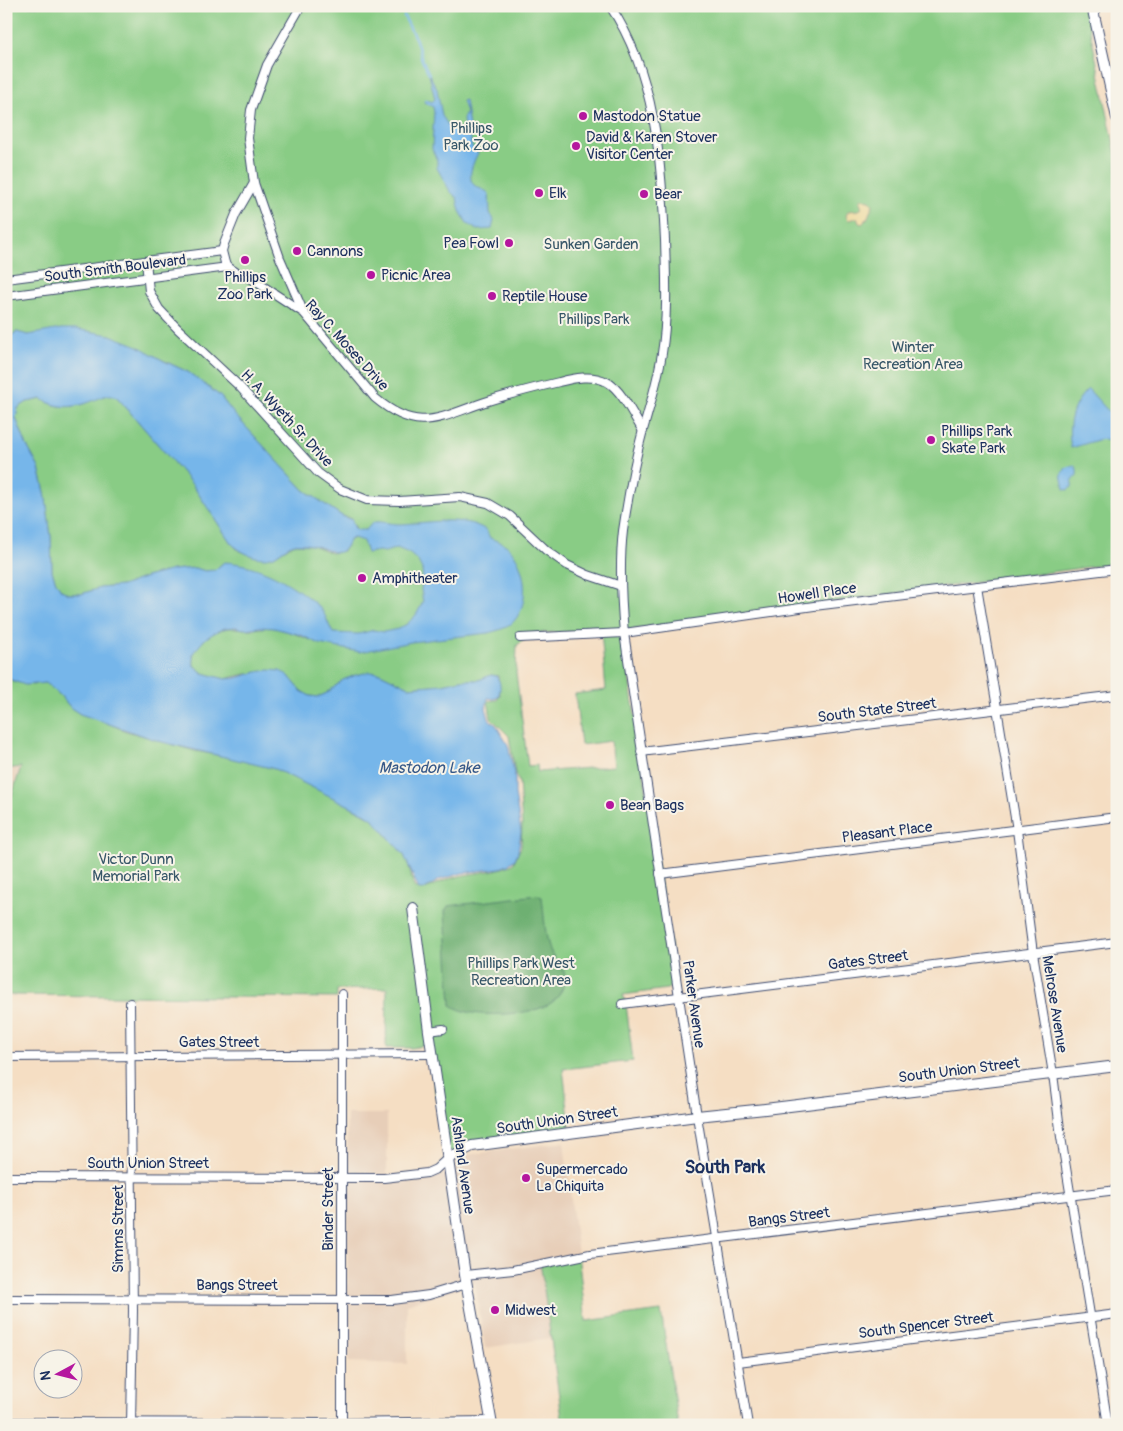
<svg xmlns="http://www.w3.org/2000/svg" width="1123" height="1431" font-family="Pangolin,sans-serif">
<style>
.built{fill:#e7ceb8}
.green{fill:#89cc85;stroke:#527e72;fill-rule:evenodd}
.forest{fill:#6eb072;stroke:#447068}
.sand{fill:#eeda9e;stroke:#84847e}
.water{fill:#76b6ea;stroke:#4872a4;fill-rule:evenodd}
.lines{fill:none;stroke-linecap:round;stroke-linejoin:round}
.stream{stroke:#76b6ea;stroke-width:2.5}
.minor-casing{stroke:#3c496d;stroke-width:10}
.tertiary-casing{stroke:#3c496d;stroke-width:12}
.minor{stroke:#fff;stroke-width:8}
.tertiary{stroke:#fff;stroke-width:10}
.poi-dot{fill:#b5179e;stroke:#f7f3e8;stroke-width:2}
.labels{text-anchor:middle;stroke-width:4;stroke-linejoin:round;paint-order:stroke}
.poi-label{font-size:15px;fill:#1b2f5e;stroke:#f7f3e8;text-anchor:start}
.park-label{font-size:15px;fill:#365668;stroke:#f7f3e8}
.street-label{font-size:15px;fill:#1b2f5e;stroke:#f7f3e8}
.water-label{font-size:16px;font-style:italic;fill:#365888;stroke:#f7f3e8}
.quarter-label{font-size:18px;font-weight:bold;fill:#1b2f5e;stroke:#f7f3e8}
</style>
<rect width="100%" height="100%" fill="#f7f3e8"/>
<filter id="ink" filterUnits="userSpaceOnUse"><feTurbulence type="fractalNoise" baseFrequency=".02" numOctaves="2"/><feDisplacementMap in="SourceGraphic" scale="10" xChannelSelector="R" yChannelSelector="G"/><feConvolveMatrix kernelMatrix="1 2 1 2 8 2 1 2 1" color-interpolation-filters="sRGB"/></filter>
<filter id="wash" filterUnits="userSpaceOnUse"><feTurbulence type="fractalNoise" baseFrequency=".0096" numOctaves="4" result="noise"/><feDisplacementMap in="SourceGraphic" scale="20" xChannelSelector="R" yChannelSelector="G"/><feGaussianBlur stdDeviation="1.12" result="paint"/><feColorMatrix in="noise" values="0 0 0 0 0 0 0 0 0 0 0 0 0 0 0 0 0 1.4 0 .05"/><feComposite in="paint" operator="in"/></filter>
<g filter="url(#wash)">
<rect width="100%" height="100%" fill="#f5dec3"/>
<g class="built">
<path d="M21,767L6,814V769Z"/>
<path d="M347,1114H387V1183L420,1179L435,1176L466,1155L564,1142L578,1255L540,1261L550,1338L485,1348L475,1283L407,1304V1364L348,1362Z"/>
</g>
<g class="green">
<path d="M6,6H1085L1117,159V563L622,631L676,984L667,989L623,995L626,1004L633,1061L563,1069L570,1126L567,1134L472,1146L447,1159L427,1045L412,1048H386L387,988L337,990V998L6,995V814L21,767L6,769V678L15,682L33,685L40,683H46L60,695L71,708L80,714L100,720L126,731L195,751L228,757L275,769L331,796L372,818L404,855L408,863L414,887L423,890C435,884 447,879 460,876C478,872 496,872 513,864L521,847L522,824L519,782L515,773L509,736L491,718L488,701L497,700L500,695L498,676L491,675L479,680H461L443,684L409,687L380,673L356,675L343,680L327,693L318,697L310,696L301,691L288,675L246,674L225,679L203,673L194,666L193,653C203,639 217,627 234,628C238,628 242,629 246,629C256,630 265,626 276,628C295,632 312,643 331,645L333,633L309,598L224,562L215,570L205,571L194,568L173,570L146,577L122,586L100,588L81,594H69L61,590L56,582L52,571L51,537L45,492L39,468L26,444L16,418L18,408L27,402L42,399C76,421 98,388 117,397L192,484L231,543L238,550L251,555L274,556L288,547L296,544L312,545L331,553L343,551L346,547L349,540L354,538L357,530L350,518L342,516L304,490L234,414L220,396L188,372L110,335H27L17,332L6,338ZM601,631L606,690L575,694L581,745L611,741L614,766L538,772L537,765L528,766L516,673L517,645L534,633Z"/>
<path d="M578,1255L586,1321L661,1311L678,1425H563L540,1261Z"/>
</g>
<path class="forest" d="M537,895L542,897C544,912 545,942 552,954C556,961 565,969 565,977C565,986 559,998 551,1003C534,1015 480,1018 461,1010C458,1009 454,1007 451,1005L445,911L448,906Z"/>
<path class="sand" d="M862,199L870,200L873,205L867,219L862,224L859,223L857,218L848,220L846,216L848,211L859,210L862,208L860,202Z"/>
<g class="water">
<path d="M429,74L437,89L442,116L450,128L459,129L464,127L463,119L466,112L462,101L465,100L472,147L478,153C474,161 466,177 474,185C478,189 485,189 489,194L490,213L494,220L492,229L477,230L467,223L460,211L457,198L450,191L437,168V160L432,149L434,112L433,107L424,102L425,99L432,102L435,99Z"/>
<path d="M61,329H76L110,335L138,346L164,361L188,372L220,396L234,414L304,490L342,516L352,520L354,527L357,530H366C369,527 371,523 375,522C381,521 391,524 398,524C426,524 461,514 486,530L490,538C496,541 502,542 507,546C527,564 532,607 510,625C504,629 495,631 488,633L411,642L360,652L319,644L301,635L274,628L260,627L244,629L236,627L225,628L214,633L205,639L193,653V660L194,666L203,673L225,679L236,678L257,672L269,670L280,671L288,675L301,691L310,696L318,697L327,693L343,680L356,675L369,672L380,673L409,687L443,684L461,680H479L491,675L496,676C501,682 501,689 498,697L494,699L488,698L486,708L489,719L496,725L508,745L515,778V794L521,832L518,852L515,859L508,865L500,868L462,873L439,880L423,890H419L404,855L372,818L364,813L275,769L162,742L80,714L71,708L60,695L46,683L25,685L6,678V338L17,332L28,335ZM106,395H112L117,397L192,484L231,543C241,553 260,562 274,556C281,552 286,546 295,544C302,543 314,545 322,548C335,553 343,557 349,540L354,538L363,541L367,553L378,551L385,552L397,548L409,553L418,561L422,569L423,581L421,589L423,602L416,615L407,624L398,629L384,632L374,630L359,634L333,633C328,625 325,611 318,606C292,583 260,564 224,562L215,570L205,571L195,568L173,570L146,577L122,586L100,588L81,594H69L61,590L56,582L52,571L51,537L45,492L39,468L26,444L16,418L18,408L27,402L42,399C64,413 85,405 106,395Z"/>
<path d="M1088,389L1110,413L1117,415V443L1101,439L1071,448C1067,425 1071,405 1088,389Z"/>
<path d="M1074,465L1077,469V475L1072,481V487L1067,490L1064,489L1061,474L1067,467Z"/>
</g>
<g class="lines">
<path class="stream" d="M404,16L416,40L422,60L429,74"/>
</g>
</g>
<g filter="url(#ink)">
<g class="lines">
<g class="minor-casing">
<g id="minor">
<path d="M301,6L267,65L251,110L248,138L254,183L280,258L303,311"/>
<path d="M610,6C656,74 661,161 665,240C666,277 668,316 662,353C658,380 650,405 643,430C634,463 628,497 623,531C619,565 621,599 624,633L697,1116L748,1425"/>
<path d="M254,183L236,214L224,244L222,251L225,263L228,267L239,274L252,279L304,313L375,398C418,434 438,418 485,402C509,394 534,388 559,382C574,378 592,374 607,382C622,390 634,417 643,431"/>
<path d="M146,261L149,291L159,309L177,328L239,386L318,473L340,489L367,500L399,501L460,497L488,503L510,516L546,550L567,565L588,575L621,586"/>
<path d="M6,279L222,251"/>
<path d="M6,296L228,267"/>
<path d="M977,586L1017,830L1033,953L1053,1074L1061,1137L1108,1425"/>
<path d="M520,638L624,633L814,606L1117,569"/>
<path d="M641,752L1117,695"/>
<path d="M660,874L1117,817"/>
<path d="M130,1003L133,1311L131,1425"/>
<path d="M622,1004L1117,942"/>
<path d="M429,1031L443,1029"/>
<path d="M6,1057L432,1054"/>
<path d="M6,1177L384,1178L427,1173L436,1169L447,1159"/>
<path d="M465,1275L513,1270L590,1254L1117,1190"/>
<path d="M6,1299L392,1300L429,1295L466,1284"/>
<path d="M738,1362L1117,1314"/>
<path d="M6,1422L330,1423L491,1421"/>
<path d="M342,1425V994"/>
</g>
</g>
<g class="tertiary-casing">
<g id="tertiary">
<path d="M1092,6L1117,118"/>
<path d="M413,908L429,1031L465,1275L492,1425"/>
<path d="M447,1159L472,1146L697,1116L765,1109L1117,1066"/>
</g>
</g>
<use href="#minor" class="minor"/>
<use href="#tertiary" class="tertiary"/>
</g>
</g>
<g class="poi-dot">
<circle cx="583" cy="116" r="5"/>
<circle cx="576" cy="146" r="5"/>
<circle cx="539" cy="193" r="5"/>
<circle cx="644" cy="194" r="5"/>
<circle cx="509" cy="243" r="5"/>
<circle cx="297" cy="251" r="5"/>
<circle cx="245" cy="260" r="5"/>
<circle cx="371" cy="275" r="5"/>
<circle cx="492" cy="296" r="5"/>
<circle cx="931" cy="440" r="5"/>
<circle cx="362" cy="578" r="5"/>
<circle cx="610" cy="805" r="5"/>
<circle cx="526" cy="1178" r="5"/>
<circle cx="495" cy="1310" r="5"/>
</g>
<g class="labels">
<g class="poi-label">
<text x="593" y="121">Mastodon Statue</text>
<text x="586" y="142">David &amp; Karen Stover<tspan x="586" dy="17">Visitor Center</tspan></text>
<text x="549" y="198">Elk</text>
<text x="654" y="199">Bear</text>
<text x="499" y="248" text-anchor="end">Pea Fowl</text>
<text x="307" y="256">Cannons</text>
<text x="381" y="280">Picnic Area</text>
<text x="245" y="282" text-anchor="middle">Phillips<tspan x="245" dy="17">Zoo Park</tspan></text>
<text x="502" y="301">Reptile House</text>
<text x="941" y="436">Phillips Park<tspan x="941" dy="17">Skate Park</tspan></text>
<text x="372" y="583">Amphitheater</text>
<text x="620" y="810">Bean Bags</text>
<text x="536" y="1174">Supermercado<tspan x="536" dy="17">La Chiquita</tspan></text>
<text x="505" y="1315">Midwest</text>
</g>
<g class="park-label">
<text x="471" y="133">Phillips<tspan x="471" dy="17">Park Zoo</tspan></text>
<text x="591" y="249">Sunken Garden</text>
<text x="594" y="324">Phillips Park</text>
<text x="913" y="352">Winter<tspan x="913" dy="17">Recreation Area</tspan></text>
<text x="136" y="864">Victor Dunn<tspan x="136" dy="17">Memorial Park</tspan></text>
<text x="521" y="968">Phillips Park West<tspan x="521" dy="17">Recreation Area</tspan></text>
</g>
<g class="street-label">
<text transform="translate(115 268) rotate(-7)" y="5">South Smith Boulevard</text>
<text transform="translate(347 345) rotate(48)" y="5">Ray C. Moses Drive</text>
<text transform="translate(287 418) rotate(47)" y="5">H. A. Wyeth Sr. Drive</text>
<text transform="translate(817 593) rotate(-8)" y="5">Howell Place</text>
<text transform="translate(877 710) rotate(-7)" y="5">South State Street</text>
<text transform="translate(887 832) rotate(-7)" y="5">Pleasant Place</text>
<text transform="translate(868 960) rotate(-7)" y="5">Gates Street</text>
<text transform="translate(694 1004) rotate(82)" y="5">Parker Avenue</text>
<text transform="translate(1055 1004) rotate(81)" y="5">Melrose Avenue</text>
<text x="219" y="1047">Gates Street</text>
<text transform="translate(959 1070) rotate(-7)" y="5">South Union Street</text>
<text transform="translate(557 1120) rotate(-8)" y="5">South Union Street</text>
<text x="148" y="1168">South Union Street</text>
<text transform="translate(463 1165) rotate(82)" y="5">Ashland Avenue</text>
<text transform="translate(328 1209) rotate(-90)" y="5">Binder Street</text>
<text transform="translate(789 1217) rotate(-7)" y="5">Bangs Street</text>
<text transform="translate(118 1229) rotate(-90)" y="5">Simms Street</text>
<text x="237" y="1290">Bangs Street</text>
<text transform="translate(926 1325) rotate(-7)" y="5">South Spencer Street</text>
</g>
<g class="water-label">
<text x="429" y="773">Mastodon Lake</text>
</g>
<g class="quarter-label">
<text x="725" y="1173">South Park</text>
</g>
</g>
<rect width="1123" height="1431" fill="none" stroke="#f7f3e8" stroke-width="25"/>
<g transform="translate(58 1374) rotate(263)"><circle r="24" fill="#f7f3e8" stroke="#9fa5b1"/>
<path d="M0-4L9 19L0 12L-9 19Z" fill="#b5179e"/>
<text y="-8" font-size="14" font-weight="bold" text-anchor="middle" fill="#1b2f5e">N</text>
</g>
</svg>
